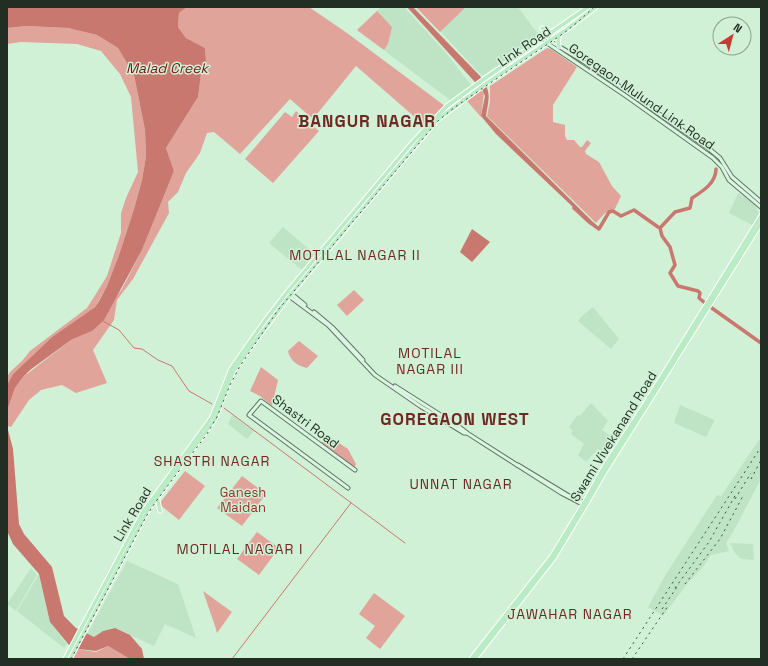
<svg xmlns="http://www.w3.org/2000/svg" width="768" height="666" font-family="'Space Grotesk',sans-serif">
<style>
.built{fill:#bfe4c5}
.green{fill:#e0a49b}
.water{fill:#c8786e}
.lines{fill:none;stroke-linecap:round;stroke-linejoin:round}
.stream{stroke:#c8786e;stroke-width:1}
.river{stroke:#c8786e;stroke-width:3.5}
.secondary-casing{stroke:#5b7760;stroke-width:5}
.primary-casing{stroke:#fff;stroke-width:5.5}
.secondary{stroke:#dcf5e2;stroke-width:3}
.primary{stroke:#b9ebc4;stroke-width:3.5}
.rail{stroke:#3b4a3d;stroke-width:1;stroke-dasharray:2 4;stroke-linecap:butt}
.labels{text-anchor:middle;stroke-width:3;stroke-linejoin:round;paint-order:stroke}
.street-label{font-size:13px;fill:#222e24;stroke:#d1f1d7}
.park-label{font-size:13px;fill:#93322a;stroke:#d1f1d7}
.water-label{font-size:14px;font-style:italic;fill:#761511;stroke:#d1f1d7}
.neighbourhood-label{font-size:14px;letter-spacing:1px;fill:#6e2922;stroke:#d1f1d7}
.district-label{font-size:17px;font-weight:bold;letter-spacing:1px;fill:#6e2922;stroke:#d1f1d7}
</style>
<rect width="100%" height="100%" fill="#d1f1d7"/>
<g class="built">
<path d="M381,7H404L446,53L471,85L450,100L357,30Z"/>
<path d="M466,7H518L540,37L482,76L440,31Z"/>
<path d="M738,193L753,202L758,211L759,215L757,218L752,225L729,213Z"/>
<path d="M283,227L315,254L302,270L269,243Z"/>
<path d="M593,307L619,339L611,349L578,321L582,316Z"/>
<path d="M591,403L608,421L602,430L614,438L613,441L616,444L615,446L609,442L603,452L598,449L586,462L578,455L584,444L571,434L573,431L569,427L576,417L578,415L580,416Z"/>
<path d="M680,405L715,420L706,437L674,423Z"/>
<path d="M232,415L254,431L247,439L228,424Z"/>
<path d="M759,440L761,441V479L733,532L726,543L729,551L711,555L703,567L688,583L663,616L648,607L666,574L717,495L721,496Z"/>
<path d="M730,543L753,544L754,560L741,559L735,553Z"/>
<path d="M127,561L178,584L196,638L165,624L154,646L115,628L103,631L95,637L87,634Z"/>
<path d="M31,568L37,575L16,611L7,604Z"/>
<path d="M39,574L50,622L67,644L64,648L17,611Z"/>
</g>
<g class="green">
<path d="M187,7H309L347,33L445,106L424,125L356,66L313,119L290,99L240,154L214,132L207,133L200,153L186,173L178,192L168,202L169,213L133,279L117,300L114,320L93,350L107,383L76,393L62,385L41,390L29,400L11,427L7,426L8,408L11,399L15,388L23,377L71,340L92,331L122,289L142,250L174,171L166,148L198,97L201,74L206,60L205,48L186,38L178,27L179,13Z"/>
<path d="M416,7H466L440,32Z"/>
<path d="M377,11L392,27L388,44L384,50L357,30Z"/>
<path d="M26,26L68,28L97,35L118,48L134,75L145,130L146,156L142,180L134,209L119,255L107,286L95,307L52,337L13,374L7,385V377L10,372L22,361L30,351L87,308L94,297L107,276L121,233V213L126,198L138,172L131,97L120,74L101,51L77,44L21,42L7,44V28Z"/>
<path d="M547,48L551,49L577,67L553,105V122L565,125V136L567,140H574L580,147H582L587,140L591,143L585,151L586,154L599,162L612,186L621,196L615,209L605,213L596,223L487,116L490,101V86Z"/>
<path d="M480,91H482L484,93L481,117L467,101Z"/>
<path d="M296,111L319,131L273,183L245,159L285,112L292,117Z"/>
<path d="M354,290L364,300L347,316L337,305Z"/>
<path d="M299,341L318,356L307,368C298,366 290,361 288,351Z"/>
<path d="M261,367L278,380L272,406L260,396L250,391Z"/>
<path d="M327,435L348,449L356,464L354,469L321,444Z"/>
<path d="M185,471L205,486L179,520L159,504Z"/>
<path d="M242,476L266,494L242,526L217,508Z"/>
<path d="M257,532L279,548L259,575L237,559Z"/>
<path d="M203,591L232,612L217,633L216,629Z"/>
<path d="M374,593L405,616L380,649L366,638L375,626L359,614Z"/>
<path d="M108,646L130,659H73L78,649L96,652Z"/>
</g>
<g class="water">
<path d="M7,7H187L179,13L178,27L186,38L205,48L206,60L201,74L198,97L166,148L174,171L142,250L104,320L92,331L71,340L30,370L23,377L15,388L8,408L7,426L13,449L19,524L24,534L52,567L64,616L76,628L94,637L103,631L115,628L130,635L142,649L144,659H130L108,646L96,651L79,649L69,645L50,622L39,574L13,544L7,531V385L13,374L52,337L95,307L99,301L107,286L119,255L134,209L142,180L146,156L145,130L134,75L118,48L97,35L68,28L26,26L7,28Z"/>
<path d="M407,7H413L480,76C492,93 489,96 486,116L596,225L593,226L496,134L481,116L485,96L483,91Z"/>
<path d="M472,229L490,242L472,262L460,252Z"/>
</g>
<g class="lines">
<g class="stream">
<path d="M103,321L119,330L134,348L142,349L158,360L172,366L189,391L212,404"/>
<path d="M224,408L405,543"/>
<path d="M232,659L351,503"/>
</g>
<g class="river">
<path d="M574,208L588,221L599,229L609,212L613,211L621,216L634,210L658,227L660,228L662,236L670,247L675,265L670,273L678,286L698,291L700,293L699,298L705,303"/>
<path d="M660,228L675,212L690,208L692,198C703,191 716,183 716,169"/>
<path d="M709,306L761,343"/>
</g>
<g class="secondary-casing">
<g id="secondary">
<path d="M547,36L550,41L583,61L708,148L720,158L732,177L761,202"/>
<path d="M544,38L547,43L626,96L713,158L722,167L729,180L761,207"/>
<path d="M288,291L305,305"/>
<path d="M289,296L328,325L375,375L420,406L464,433H467L561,493L584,505"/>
<path d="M314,312L333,328L363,360"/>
<path d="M395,386L458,426L467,433"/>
<path d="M517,465H518L569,496L586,503"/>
<path d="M348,488L249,415L261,401L355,470"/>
</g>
</g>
<g class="primary-casing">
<g id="primary">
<path d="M542,28L552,32"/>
<path d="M559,46L558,42L559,36"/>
<path d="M157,497L160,511"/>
<path d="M65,659L143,512L212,417L231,369L264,322L288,291L411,144L447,106L484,79L588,7"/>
<path d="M70,659L148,510L215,419L233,372L250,348L291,294L437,120L487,83L566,30L596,7"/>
<path d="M471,659L552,556L584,503L604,467L645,404L761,216"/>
<path d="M475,659L554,558L587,503L606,470L647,405L761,223"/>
</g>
</g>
<use href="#secondary" class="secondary"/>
<use href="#primary" class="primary"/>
<g class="rail">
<path d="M751,479L761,460"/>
<path d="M735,499L751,473"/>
<path d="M685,584L720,539L744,494"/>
<path d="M675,588L709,542L736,494"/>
<path d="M662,609L679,584"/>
<path d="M71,659L147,515L157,500L207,434L217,417L230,385L240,366L278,310L432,128L439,120L455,107L564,33L579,21L594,7"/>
<path d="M623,659L761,447"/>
<path d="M632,659L668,606"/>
</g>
</g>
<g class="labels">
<g class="street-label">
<text transform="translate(524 46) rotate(-34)" y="5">Link Road</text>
<text transform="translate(642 96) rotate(35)" y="5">Goregaon Mulund Link Road</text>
<text transform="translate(306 421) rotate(37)" y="5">Shastri Road</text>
<text transform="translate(613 436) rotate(-58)" y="5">Swami Vivekanand Road</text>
<text transform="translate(132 514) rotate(-59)" y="5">Link Road</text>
</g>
<g class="park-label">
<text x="243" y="497">Ganesh<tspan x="243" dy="15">Maidan</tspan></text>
</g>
<g class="water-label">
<text x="167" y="73">Malad Creek</text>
</g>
<g class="neighbourhood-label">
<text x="355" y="260">MOTILAL NAGAR II</text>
<text x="430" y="358">MOTILAL<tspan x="430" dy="16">NAGAR III</tspan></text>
<text x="212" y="466">SHASTRI NAGAR</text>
<text x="461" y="489">UNNAT NAGAR</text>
<text x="240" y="554">MOTILAL NAGAR I</text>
<text x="570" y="619">JAWAHAR NAGAR</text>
</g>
<g class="district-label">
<text x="367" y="127">BANGUR NAGAR</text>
<text x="455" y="425">GOREGAON WEST</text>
</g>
</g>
<rect width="768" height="666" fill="none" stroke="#222e24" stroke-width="16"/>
<g transform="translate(732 36) rotate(36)"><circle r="19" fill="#d1f1d7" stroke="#8ba38f"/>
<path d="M0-3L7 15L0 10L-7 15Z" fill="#c93b32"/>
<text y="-6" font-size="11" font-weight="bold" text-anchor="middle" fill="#222e24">N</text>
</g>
</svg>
